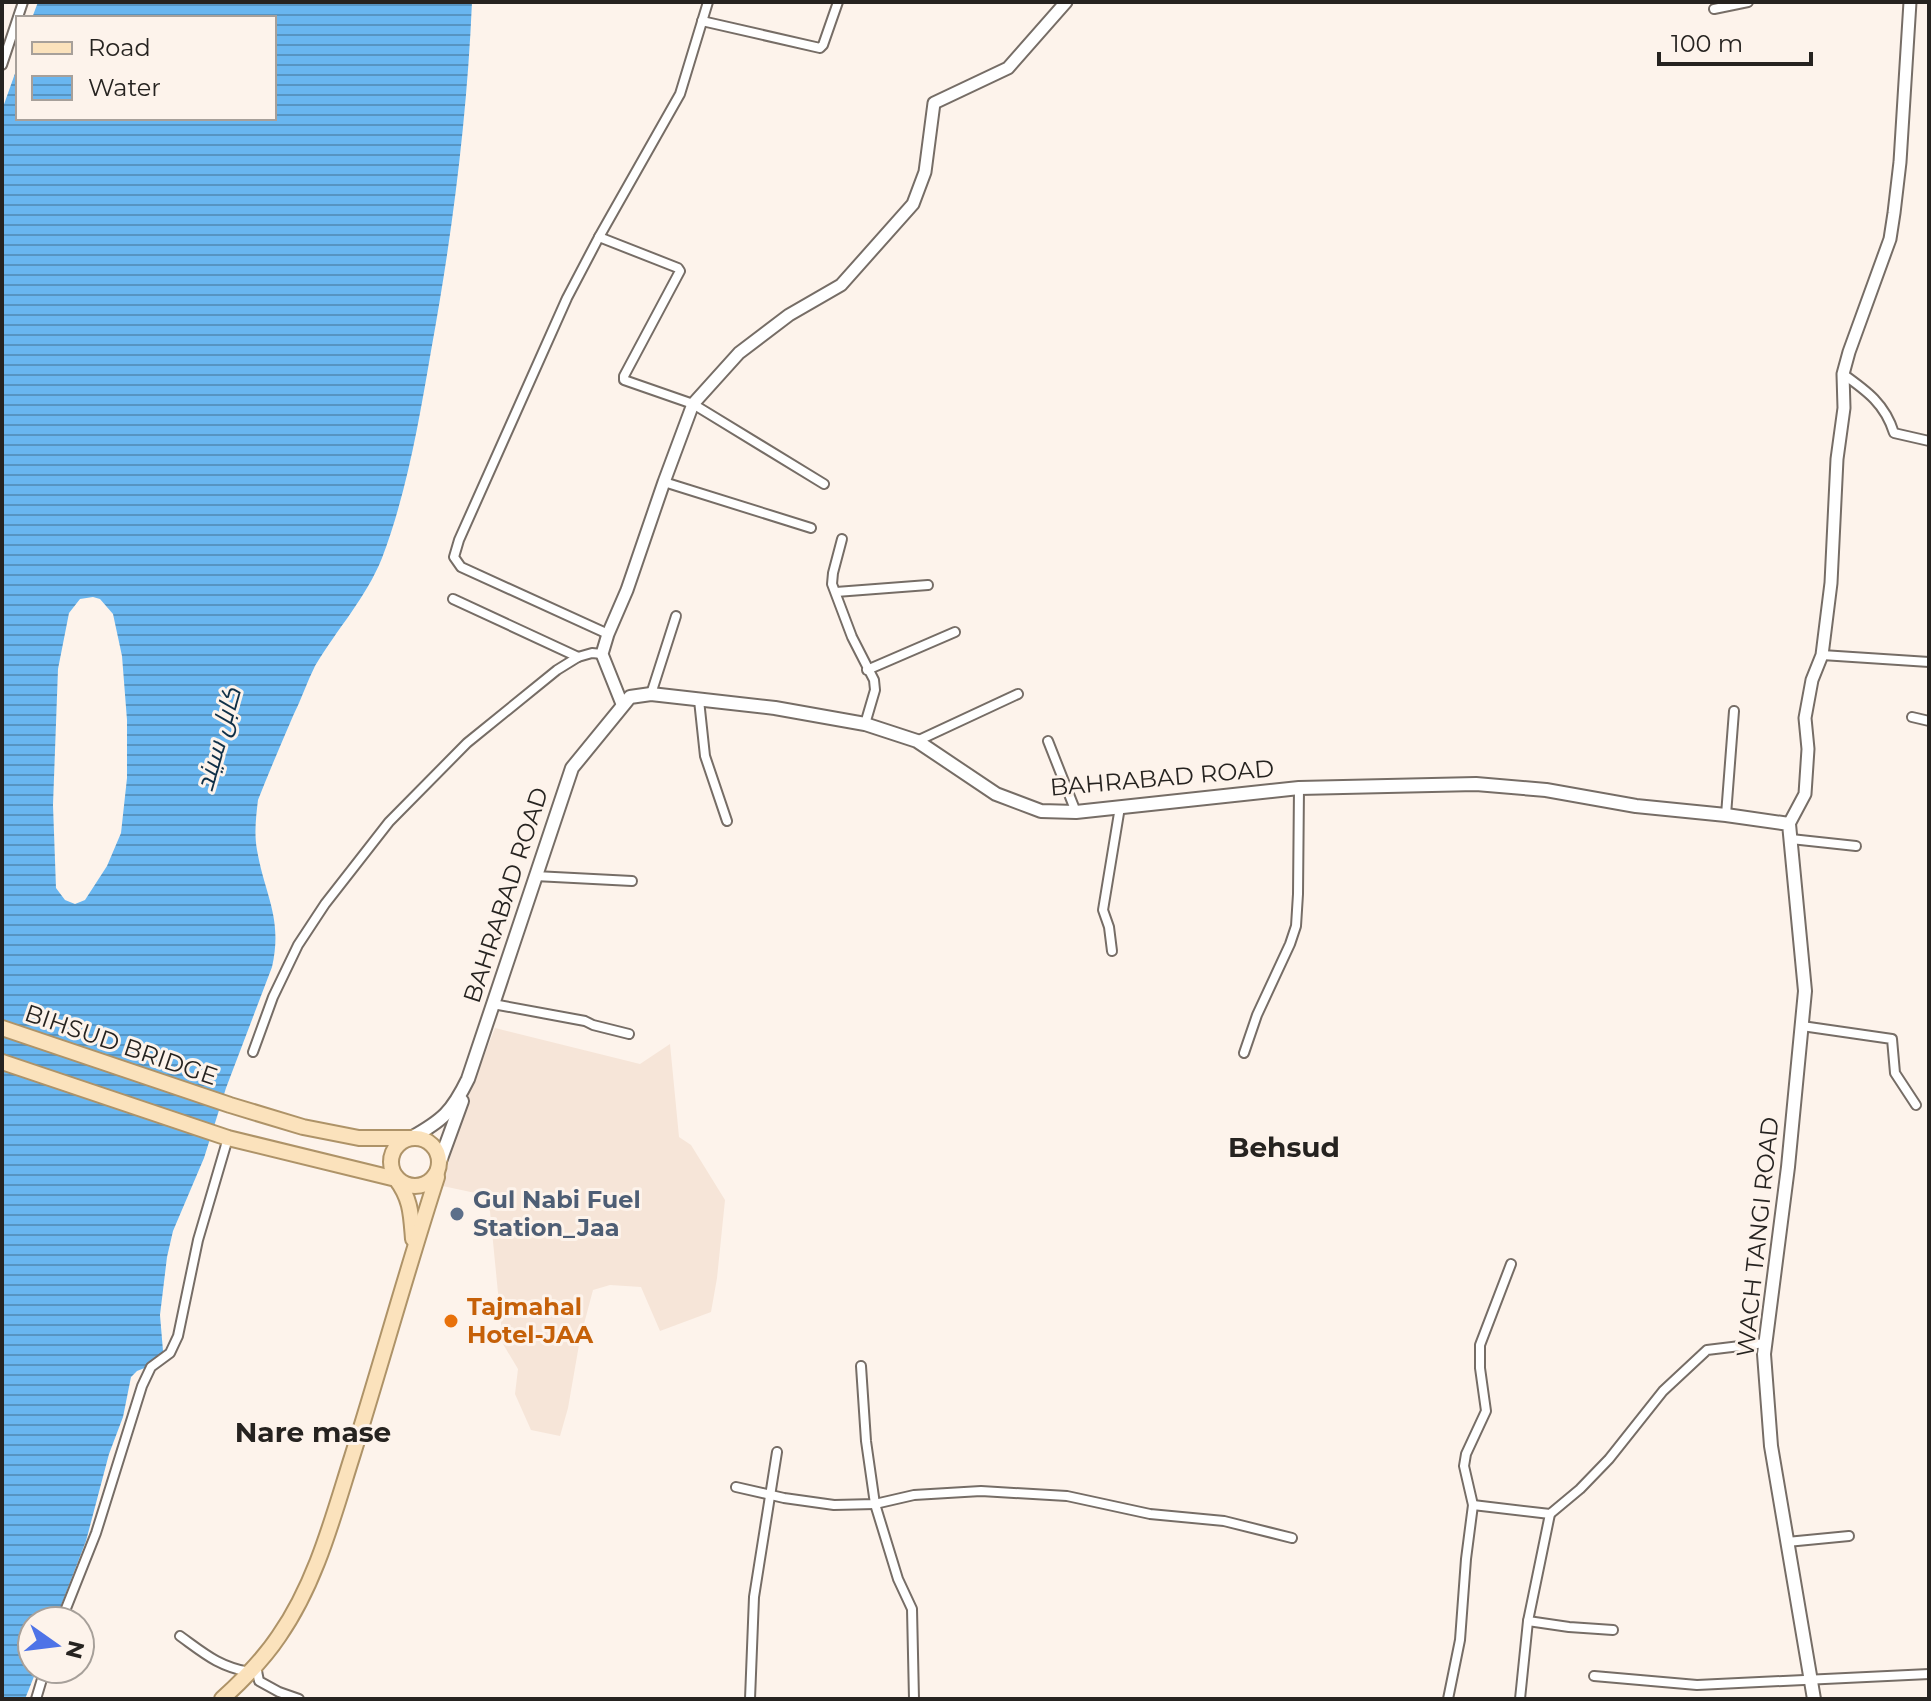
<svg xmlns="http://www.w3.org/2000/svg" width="1931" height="1701" font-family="Montserrat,Cairo,sans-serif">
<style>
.built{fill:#f6e5d8}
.water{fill:url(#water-rules);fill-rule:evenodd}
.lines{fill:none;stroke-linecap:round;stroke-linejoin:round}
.minor-casing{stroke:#766d66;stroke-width:12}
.tertiary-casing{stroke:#766d66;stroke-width:15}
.secondary-casing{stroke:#766d66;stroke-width:16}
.primary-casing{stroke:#ae9368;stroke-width:18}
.minor{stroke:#fff;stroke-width:8}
.tertiary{stroke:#fff;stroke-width:11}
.secondary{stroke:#fff;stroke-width:12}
.primary{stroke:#fbe2bc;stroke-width:14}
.service-dot{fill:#5c6f8a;stroke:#fdf3eb;stroke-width:3}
.food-dot{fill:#e8710a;stroke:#fdf3eb;stroke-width:3}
.labels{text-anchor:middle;stroke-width:6;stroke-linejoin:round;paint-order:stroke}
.street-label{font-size:24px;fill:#262320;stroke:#fdf3eb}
.service-label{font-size:24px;font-weight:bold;fill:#4e5e75;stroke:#fdf3eb;text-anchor:start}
.food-label{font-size:24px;font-weight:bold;fill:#c56008;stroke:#fdf3eb;text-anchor:start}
.water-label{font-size:26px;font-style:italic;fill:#0f3048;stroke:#fdf3eb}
.quarter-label{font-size:28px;font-weight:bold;fill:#262320;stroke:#fdf3eb}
</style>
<defs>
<pattern id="water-rules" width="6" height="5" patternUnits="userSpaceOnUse" patternTransform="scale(2)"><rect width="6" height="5" fill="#69b6f0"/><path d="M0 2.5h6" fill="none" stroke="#5694c2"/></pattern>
</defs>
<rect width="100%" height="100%" fill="#fdf3eb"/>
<path class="built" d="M495,1028L640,1064L670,1044L679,1137L691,1145L725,1200L717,1278L711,1312L660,1331L641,1287L610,1285L593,1290L580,1339L568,1408L560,1436L531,1430L515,1394L518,1369L503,1344L490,1211L480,1194L438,1185L457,1125Z"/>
<path class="water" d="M38,2H472C467,119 452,236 431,351C419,421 407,492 382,558C366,598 337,629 315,666C307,682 301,700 293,716C281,744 269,772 258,800C256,816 254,834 257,850C265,896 283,918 272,967L226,1088L204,1158L173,1231L167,1257L160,1315L163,1351L162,1355L147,1367L137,1371L131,1377L123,1417L109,1454L86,1541L55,1621H32V1669H37L25,1699H2V110L18,65V118H274V18H32ZM93,597L100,599L113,614L122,656L127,720V778L121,833L107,866L85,900L75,904L65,900L56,888L53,805L58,669L69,613L80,599Z"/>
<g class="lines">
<g class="minor-casing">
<g id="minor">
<path d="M1714,9L1748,2"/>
<path d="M702,21L820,48L823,45L838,2"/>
<path d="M2,65L23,2"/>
<path d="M599,237L678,268L680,271L624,376V380L693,404L824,484"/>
<path d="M1843,374C1867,391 1885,404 1894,433L1929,441"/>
<path d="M664,482L811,528"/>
<path d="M842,539L833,573L832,584L852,637L874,680L875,690L865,724"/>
<path d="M836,592L928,585"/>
<path d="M453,599L578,657"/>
<path d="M608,634L461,567L454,557L459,540L567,298L599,237L680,94L708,2"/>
<path d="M1822,655L1929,662"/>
<path d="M867,670L955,632"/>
<path d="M651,694L676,616"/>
<path d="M699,700L705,756L727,821"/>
<path d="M1912,717L1929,721"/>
<path d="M917,741L1018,694"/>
<path d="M1048,741L1076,812"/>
<path d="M1726,815L1734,711"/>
<path d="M1791,839L1856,846"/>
<path d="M535,876L632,881"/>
<path d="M1112,951L1109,927L1103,910L1120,807"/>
<path d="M493,1004L585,1021L593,1025L629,1034"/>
<path d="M1802,1026L1892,1039L1895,1073L1916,1105"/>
<path d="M253,1052L273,997L298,945L325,904L389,822L467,743L557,670L578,657L592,653L602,654"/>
<path d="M1244,1053L1257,1015L1290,944L1296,926L1298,894L1299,788"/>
<path d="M861,1366L866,1441L875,1504L898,1579L912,1609L914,1699"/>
<path d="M736,1487L784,1498L834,1505L875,1504L914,1495L981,1491L1067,1496L1150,1514L1224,1521L1292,1538"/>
<path d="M1473,1505L1464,1466L1466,1454L1486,1411L1480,1368V1345L1511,1264"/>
<path d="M1787,1542L1849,1536"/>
<path d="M61,1621L96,1533L142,1386L151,1367L170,1353L178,1336L198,1240L228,1138"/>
<path d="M1528,1621L1569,1627L1613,1630"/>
<path d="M180,1636C205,1654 218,1666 249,1672"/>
<path d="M256,1666L259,1681L279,1692L299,1699"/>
<path d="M1594,1676L1697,1685L1929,1674"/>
<path d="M36,1699L45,1669"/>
<path d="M750,1699L754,1597L777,1452"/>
<path d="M1448,1699L1460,1640L1466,1559L1473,1505L1550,1514L1580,1489L1609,1459L1663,1391L1707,1350L1765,1343"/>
<path d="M1520,1699L1528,1621L1550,1514"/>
</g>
</g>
<g class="tertiary-casing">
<g id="tertiary">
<path d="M622,704L602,654L608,634L627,590L664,482L693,404L739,353L789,315L841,285L913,204L925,172L934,103L1008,68L1066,2"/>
<path d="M1789,824L1805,794L1808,749L1805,718L1812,680L1822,655L1831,583L1837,459L1844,408L1843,374L1849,352L1890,239L1894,213L1900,162L1910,2"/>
</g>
</g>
<g class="secondary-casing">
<g id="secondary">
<path d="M411,1138C443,1120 452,1112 468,1079L572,768L630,697L651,694L775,708L865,724L917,741L996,794L1041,811L1076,812L1299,788L1476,784L1546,790L1636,806L1726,815L1789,824L1805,991L1788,1167L1764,1354L1771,1446L1814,1699"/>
<path d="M439,1164L462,1101"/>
</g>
</g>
<g class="primary-casing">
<g id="primary">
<path d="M2,1028L230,1105L303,1127L359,1138H411"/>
<path d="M2,1062L228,1138L396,1179C411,1199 411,1214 413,1239"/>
<circle cx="415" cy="1162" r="24"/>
<path d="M222,1699C243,1680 263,1660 279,1636C316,1583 333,1517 352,1457C381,1364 407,1270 437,1177L436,1174"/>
</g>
</g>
<use href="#minor" class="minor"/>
<use href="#tertiary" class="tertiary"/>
<use href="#secondary" class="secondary"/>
<use href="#primary" class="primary"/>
</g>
<circle class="service-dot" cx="457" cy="1214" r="8"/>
<circle class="food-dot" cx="451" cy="1321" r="8"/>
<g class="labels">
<g class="street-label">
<text transform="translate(1162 778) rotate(-5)" y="8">BAHRABAD ROAD</text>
<text transform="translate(506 895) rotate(-72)" y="8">BAHRABAD ROAD</text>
<text transform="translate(121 1045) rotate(19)" y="8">BIHSUD BRIDGE</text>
<text transform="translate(1758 1237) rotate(-84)" y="8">WACH TANGI ROAD</text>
</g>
<g class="service-label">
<text x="473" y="1208">Gul Nabi Fuel<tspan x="473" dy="28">Station_Jaa</tspan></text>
</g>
<g class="food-label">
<text x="467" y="1315">Tajmahal<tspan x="467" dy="28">Hotel-JAA</tspan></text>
</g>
<g class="water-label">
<text transform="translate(218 739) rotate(-74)" y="9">کابل سيند</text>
</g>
<g class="quarter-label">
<text x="1284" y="1157">Behsud</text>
<text x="313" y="1442">Nare mase</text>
</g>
</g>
<rect width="1931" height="1701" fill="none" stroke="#262320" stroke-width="8"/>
<rect x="16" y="16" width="260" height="104" fill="#fdf3eb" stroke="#a7a09a" stroke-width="2"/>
<rect x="32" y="42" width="40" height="12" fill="#fbe2bc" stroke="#a7a09a" stroke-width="2"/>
<text x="88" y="56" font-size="24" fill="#262320">Road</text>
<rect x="32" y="76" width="40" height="24" fill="url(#water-rules)" stroke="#a7a09a" stroke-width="2"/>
<text x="88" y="96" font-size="24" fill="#262320">Water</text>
<g transform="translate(56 1645) rotate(104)"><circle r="38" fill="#fdf3eb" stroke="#a7a09a" stroke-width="2"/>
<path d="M0-6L14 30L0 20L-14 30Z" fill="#4e73e7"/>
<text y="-12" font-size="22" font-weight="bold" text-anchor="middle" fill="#262320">N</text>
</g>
<path d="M1659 52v12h152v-12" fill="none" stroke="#262320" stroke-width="4"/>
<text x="1671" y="52" font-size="24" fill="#262320" stroke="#fdf3eb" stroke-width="6" paint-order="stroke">100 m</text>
</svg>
